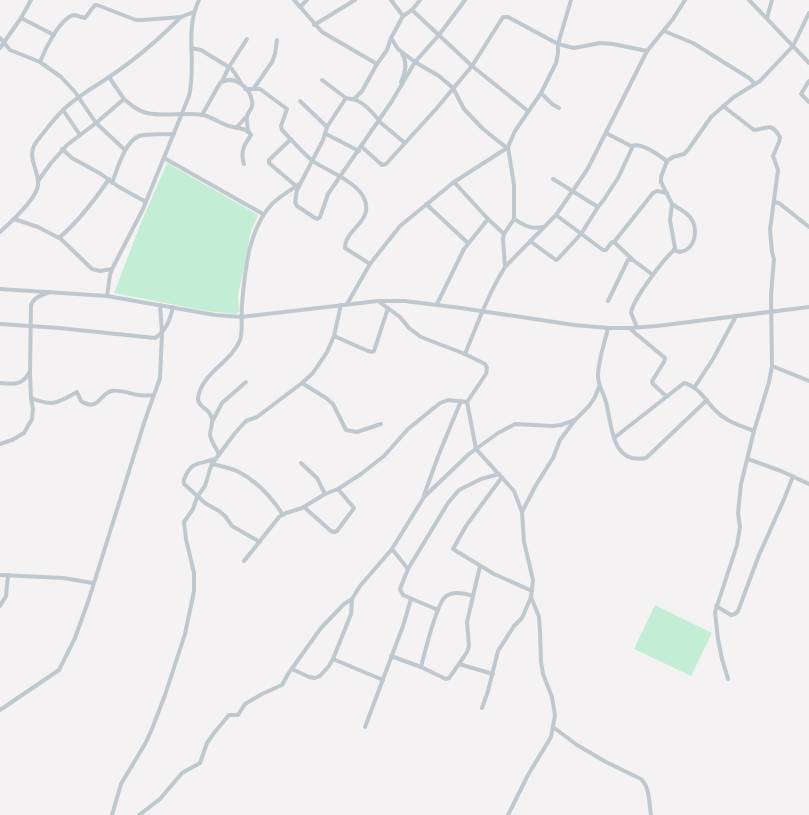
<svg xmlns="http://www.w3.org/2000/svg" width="809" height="815" font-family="'Fira Sans',sans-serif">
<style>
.green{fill:#c4edd6}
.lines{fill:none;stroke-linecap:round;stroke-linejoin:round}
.minor{stroke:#c0c8cf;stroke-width:4}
</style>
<rect width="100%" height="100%" fill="#f4f2f2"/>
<g class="green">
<path d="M167,163L258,215L251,231L238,296L239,311L237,314L207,311L114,293L141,223Z"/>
<path d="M655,605L712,633L691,676L634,649Z"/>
</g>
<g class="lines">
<g class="minor">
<path d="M294,0L322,32L377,64"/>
<path d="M391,0L403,16"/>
<path d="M749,0L809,63"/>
<path d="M300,7L307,0"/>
<path d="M412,10L472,66L528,111"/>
<path d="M21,18L54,35"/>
<path d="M767,18L772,0"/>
<path d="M314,25L355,0"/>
<path d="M664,31L693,43L749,78L755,84"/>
<path d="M0,38L10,50L40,62L61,77L75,92L96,123L125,150"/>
<path d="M391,38L398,49L415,62L439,76L453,88L464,109L483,129L507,148V147"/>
<path d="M0,48L21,18L31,0"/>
<path d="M191,48L201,50L232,69L241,83"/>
<path d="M40,62C45,49 60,18 74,15L85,18L95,5H97L136,20H142L181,17L194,12"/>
<path d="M322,80L346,98"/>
<path d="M222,81L229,67L247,39"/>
<path d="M809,81L801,94L809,102"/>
<path d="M401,82C405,74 408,62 402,54"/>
<path d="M254,88L272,62L275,54L277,40"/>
<path d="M245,89H260L287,109L281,126L282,130C291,139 303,154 313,161C329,173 370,185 366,211C364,225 345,232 345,248L370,264"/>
<path d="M541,93L552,104L559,108"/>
<path d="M124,99C131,105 138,111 147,113C165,117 185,112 203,115C212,117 220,123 229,126C236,128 248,128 251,135C244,145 240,152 244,164"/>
<path d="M354,99L362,91L377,64L387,50L391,38L403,16L412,10L420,0"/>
<path d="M300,101L327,127"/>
<path d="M723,106L754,130C766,130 770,120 780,137L779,142L773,156L778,170L770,230L772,252L774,259L771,295L772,366L769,382L754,431L741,484L738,513L740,527L737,545L715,612L718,639L722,659L728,679"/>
<path d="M63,110L80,135"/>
<path d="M202,115L220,83C233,74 250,87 252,101C254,108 249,110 247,116C246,121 248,127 248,132"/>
<path d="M236,128L247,116"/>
<path d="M606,133L631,146C642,142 658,155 667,161"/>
<path d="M326,134L359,151"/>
<path d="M291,139L269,160V163L296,186"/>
<path d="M405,143L381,123C375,115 366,104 356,100C353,99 349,99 346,98L327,127L323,140L297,190L295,202L297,206L315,218L317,219L320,217L328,194L392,101L415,62L439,35L465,0"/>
<path d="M362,147L382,165L386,164L436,109L472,66L503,17H508L558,44L574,48L600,43L613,44L647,51"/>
<path d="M62,149L72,158L101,174L119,187L146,202"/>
<path d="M164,158L263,214"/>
<path d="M553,179L598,207"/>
<path d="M38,181L51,163L67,145L96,123L124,99L109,77"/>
<path d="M454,182L488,219L504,234"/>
<path d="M112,183C117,170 125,141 139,136C149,133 163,135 174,134"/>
<path d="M774,202L779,203L809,227"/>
<path d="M426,204L468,243"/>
<path d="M672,204C678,208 685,211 690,217C699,229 696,249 680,252L674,250"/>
<path d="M556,215L603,250H606L612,242H614L632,259"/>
<path d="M14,219L38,227L61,239L92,269L100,271L112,269"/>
<path d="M514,219C524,225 531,230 543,227"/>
<path d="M0,232C10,223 37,198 38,185C39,169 25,156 37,141C45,131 53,120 62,111C76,97 93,88 109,77C135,60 159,39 181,17"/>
<path d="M59,238C79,221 94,201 109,179"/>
<path d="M530,241L556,260L558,259L581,234L598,207L603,201L618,178L633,146"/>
<path d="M614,242L653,193L657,191L667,193"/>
<path d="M505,267L503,239L504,234L514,219V185L508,147L515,131L541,93L556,63L558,53V44L571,0"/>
<path d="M0,289L107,296L215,315L241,317L378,301H405L461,308L574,325L608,328H629L657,326L809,307"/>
<path d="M107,296L110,275L112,269L143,209L189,96C197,64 184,30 199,0"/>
<path d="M378,301L400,317L409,328L421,337L465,354"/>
<path d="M608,301L628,260H633L653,275"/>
<path d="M347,304L370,264L400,226L454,182L507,148"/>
<path d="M437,304L464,249L488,219"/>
<path d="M0,324L59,328L155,338C166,331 170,320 173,307"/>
<path d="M637,327L631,313C633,299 663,260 674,250L675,248L670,220L672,204L661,182V177L667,161L673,157L684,154L688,150L711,117L734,97L760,81L793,46L809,13"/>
<path d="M608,328C605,342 599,358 598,373C597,386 603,390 606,402C612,425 611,465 646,458L707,400"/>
<path d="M629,328L665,358L664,362L652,381L653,384L667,397"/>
<path d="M334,336L368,351L372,352L374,351L388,308"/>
<path d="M772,366L809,381"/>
<path d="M0,383C13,384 22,386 29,373"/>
<path d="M302,383L326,398L333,404L346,430L357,432L381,424"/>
<path d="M694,388L713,359L736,316"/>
<path d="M31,398C53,407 57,403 77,392L81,401C98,412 99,395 111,391C119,389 130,394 139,395C144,396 149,395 154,395"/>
<path d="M467,402L476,449L514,491L522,512"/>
<path d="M213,420L222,403L246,382"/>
<path d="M614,438L684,383C700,387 706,402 717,412C727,422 742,426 754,431"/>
<path d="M0,444L12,440L24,433L32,419L33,409L31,398L30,373L31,305C34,297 42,295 50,292"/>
<path d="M219,454C216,448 211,441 210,435C210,427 215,421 210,414C207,408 197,406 198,398C202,372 231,363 240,340C243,334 241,313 242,304C245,270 248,230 272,204C280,196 290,191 299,184"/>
<path d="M215,459C201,464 193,461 186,475C184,479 183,480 184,484L205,503L219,511L225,516L232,526L260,542"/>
<path d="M748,459L781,471L809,484"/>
<path d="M301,463L317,478L325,494"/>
<path d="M212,464C221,466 231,468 239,472C258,482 272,498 283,515"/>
<path d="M502,477L466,526L453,549L494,574L532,591"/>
<path d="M424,495L439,454L461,401"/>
<path d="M304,507L331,531L334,532L337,531L354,508L338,489"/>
<path d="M392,549L408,569"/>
<path d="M244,561L279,517L286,513L302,508L325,494L338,489L361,474L384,456L408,429L440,403L448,400L467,402L486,374L487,368L485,364L465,354C477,325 488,294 505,267L556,215L587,170L647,51L673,19L685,0"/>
<path d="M0,575L63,578L93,583"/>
<path d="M0,606L6,596L8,575"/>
<path d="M716,606L731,615L735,614L738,611L759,555L785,497L793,476"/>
<path d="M438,610L403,595L400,589L408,569L448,503L459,490L481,479L499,474"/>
<path d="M391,656L421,667L446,679L449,678L459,664L493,674"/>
<path d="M333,659L383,680"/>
<path d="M459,664L467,652L469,646L467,622L480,566"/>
<path d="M421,667C425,652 435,609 444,598C452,590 464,593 473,596"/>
<path d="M292,669L309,677L315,678L320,676L329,666L333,659L351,614L352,599"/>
<path d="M482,708L488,691L498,651L514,626L522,618L531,597L533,580L524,542L522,512L536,485L553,458L560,440L575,420L589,406L595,397L599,387"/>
<path d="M0,710L59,670L75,638L89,599L145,420L160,378L162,333L160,305"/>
<path d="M365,727L403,626L411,599"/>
<path d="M553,727L577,745L606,762L641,779C650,787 649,804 651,815"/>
<path d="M112,815L121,784L145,744L152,729L165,695L185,634L194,591V573L186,539L184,522L193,509L197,497L205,486L210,469L212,464L235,433L246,421L257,417L302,383L313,373L327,352L334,336L341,305"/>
<path d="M139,815L160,799L182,773L200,763L207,743L214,733L229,715H238L245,704L262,694L282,685L288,674L321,628L344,604L352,599L360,586L392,549L424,497L469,454L498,433L515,424L552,426L561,425L575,420"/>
<path d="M508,815L528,775L551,737L555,715L552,697L543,674L541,662L540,631L539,617L531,597"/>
</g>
</g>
</svg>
